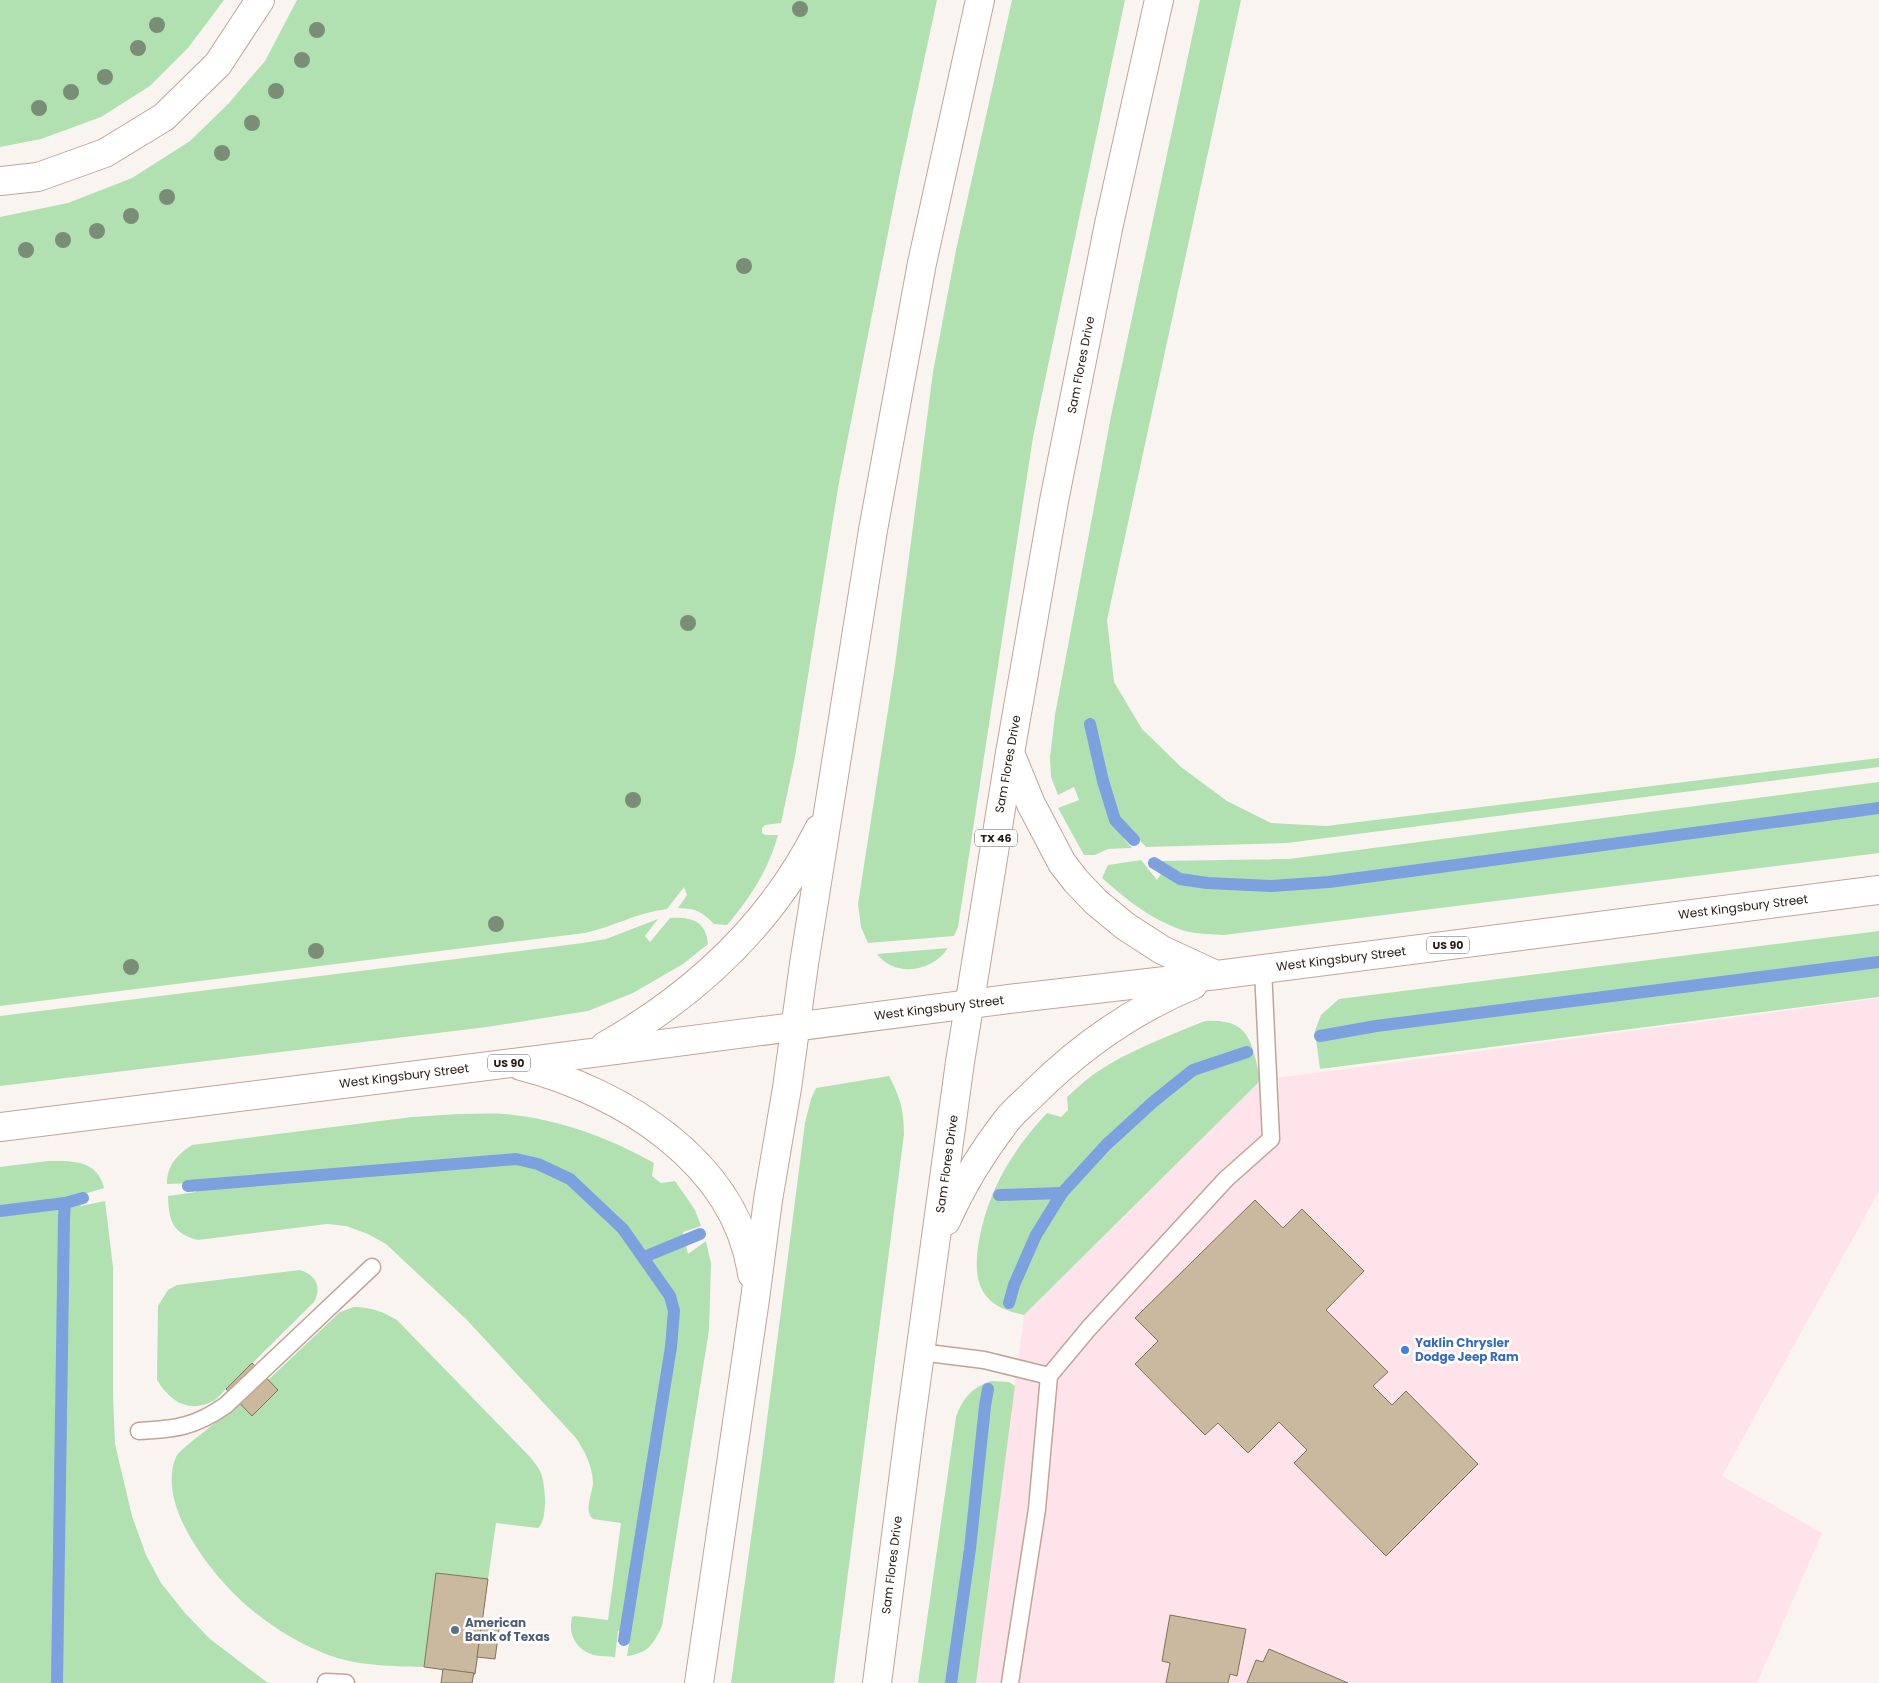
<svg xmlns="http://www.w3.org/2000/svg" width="1879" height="1683" font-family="Poppins,sans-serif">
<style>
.commercial{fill:#fee4ea}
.green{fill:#b1e1b1}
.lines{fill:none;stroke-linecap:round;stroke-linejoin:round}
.stream{stroke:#7da0de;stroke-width:12}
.building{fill:#cab99f;stroke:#81725a}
.lane-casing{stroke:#c2a497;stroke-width:19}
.street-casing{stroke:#c2a497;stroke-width:30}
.primary-casing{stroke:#c2a497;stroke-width:30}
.lane{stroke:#fff;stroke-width:16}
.street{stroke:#fff;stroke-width:28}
.primary{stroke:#fff;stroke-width:28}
.tree{fill:#798d77}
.shop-dot{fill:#3f7fe0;stroke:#fff;stroke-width:2}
.service-dot{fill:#5c6f8a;stroke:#fff;stroke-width:2}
.labels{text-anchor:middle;stroke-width:5;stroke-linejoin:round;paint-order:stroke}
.shield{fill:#fff;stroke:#685f5d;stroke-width:1}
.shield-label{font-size:11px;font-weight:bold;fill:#271b17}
.street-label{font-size:12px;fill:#271b17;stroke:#fff}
.shop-label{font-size:12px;font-weight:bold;fill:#366cbe;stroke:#fff;text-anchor:start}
.service-label{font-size:12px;font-weight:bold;fill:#4e5e75;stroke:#fff;text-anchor:start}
</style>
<rect width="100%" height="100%" fill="#faf4f1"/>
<path class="commercial" d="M1879,998V1191L1722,1476L1822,1533L1757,1683H976L1024,1315L1261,1080Z"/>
<g class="green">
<path d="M0,0H224L188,48L150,86L101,117L41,139L0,147Z"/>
<path d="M297,0H937L899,177L838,488L795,757L781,823L765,825L762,828V833L765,835H778C769,869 750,898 727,925L714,924C701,911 697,909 678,908L687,895L684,887L667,909C638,912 613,927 585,933L0,1006V217L68,203L132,178L190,141L228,104L265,61Z"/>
<path d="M1012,0H1125L1033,437L958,927L954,936L868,943L861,927L858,904L895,665L933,372L956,250Z"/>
<path d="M1200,0H1241L1107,620L1114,682L1142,729L1181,767L1227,801L1271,823L1326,826L1879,758V767L1287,843L1146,847L1130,830L1124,839L1132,848L1108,849L1095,855H1084L1058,808L1079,800L1074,787L1058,795L1051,777L1050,757L1055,715L1111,416Z"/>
<path d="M1879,782V853L1224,935C1212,934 1200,934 1189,932C1155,923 1127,900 1102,878L1108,865L1141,860L1157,880L1164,869L1158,861L1289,859Z"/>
<path d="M670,918C692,917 706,921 708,944L683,964L633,993L588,1011L487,1027L0,1086V1016L583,943L606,939L658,919L645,936L650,942Z"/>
<path d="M1879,931V997L1320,1069L1315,1031L1321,1015L1339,999Z"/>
<path d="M948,948C932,972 895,978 877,954Z"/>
<path d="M1205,1021C1252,1018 1251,1044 1261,1080L1024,1315C1011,1312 996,1308 987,1297C975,1283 976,1264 978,1246C987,1192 1010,1153 1047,1113L1061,1117L1068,1110L1067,1097C1076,1089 1086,1079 1097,1072C1130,1050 1168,1036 1205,1021Z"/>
<path d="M889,1076C900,1097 904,1110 904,1134L834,1683H731L763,1451L805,1123L811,1099L816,1088Z"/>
<path d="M458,1114C474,1114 490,1113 505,1114C557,1119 608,1137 654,1163L652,1176L661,1183L675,1181L695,1210L701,1226L683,1232L688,1254L706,1241L711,1264L709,1330L662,1626C653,1645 648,1653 627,1656L631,1632L618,1631L615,1657C608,1656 598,1657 591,1654C575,1649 568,1633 572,1617L575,1616L608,1620L621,1523L593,1519C583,1512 593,1492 593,1482C592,1465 585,1452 576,1438L466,1319L386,1244L368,1234L346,1226L327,1224L198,1240C172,1233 169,1221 168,1196L196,1192L195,1183L167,1184C167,1165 177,1155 192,1145L412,1117Z"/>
<path d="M48,1161C72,1161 97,1159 104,1188L78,1196L81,1206L105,1201L113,1267V1395L115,1444L132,1516L146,1555L161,1583L185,1613L210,1639L268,1683H0V1167Z"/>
<path d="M300,1270C316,1275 322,1287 314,1302L215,1400C190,1414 171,1403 157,1380L158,1306L168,1290L177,1285Z"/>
<path d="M354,1307C371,1307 383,1312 397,1320L531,1458C534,1462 538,1467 540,1471C546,1483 548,1520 538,1528L496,1523L488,1579L436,1573L424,1667C389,1666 351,1666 319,1651C297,1642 276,1629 257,1614C220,1586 154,1508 176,1457C178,1453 183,1449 186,1446L265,1383L340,1312Z"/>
<path d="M991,1381L1009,1382L1015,1386L976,1683H918L956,1417C962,1399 972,1387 991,1381Z"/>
</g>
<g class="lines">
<g class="stream">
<path d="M1090,724L1103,781L1115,820L1134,840"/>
<path d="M1154,863L1180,879L1207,883L1271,886L1329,882L1879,808"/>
<path d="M1320,1036L1376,1026L1879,962"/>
<path d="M188,1186L516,1159L538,1164L570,1179L623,1229L670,1296L674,1311L671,1347L624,1640"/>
<path d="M999,1195L1062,1193"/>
<path d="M0,1211L65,1203"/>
<path d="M644,1257L700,1234"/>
<path d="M1009,1303L1014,1285L1036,1235L1062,1193L1106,1145L1153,1102L1193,1070L1247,1052"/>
<path d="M57,1683L64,1218L65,1203L83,1198"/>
<path d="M951,1683L970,1549L985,1406L988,1389"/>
</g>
</g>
<g class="building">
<path d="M1255,1200L1283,1228L1302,1209L1364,1271L1326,1310L1388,1372L1373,1386L1392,1405L1406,1391L1478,1464L1386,1556L1294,1463L1307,1450L1279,1422L1248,1453L1218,1423L1205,1435L1135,1364L1158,1341L1135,1318Z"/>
<path d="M252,1363L278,1390L252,1416L226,1389Z"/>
<path d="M436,1573L488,1579L475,1674L424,1667Z"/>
<path d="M1170,1615L1246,1629L1237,1676L1230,1674L1228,1683H1166L1170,1663L1162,1661Z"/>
<path d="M482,1620L500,1622L495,1659L477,1657Z"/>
<path d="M1269,1649L1348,1683H1247L1256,1660L1263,1662Z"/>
<path d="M443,1669L474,1673L472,1683H441Z"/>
</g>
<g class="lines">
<g class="lane-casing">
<g id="lane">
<path d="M920,1352L984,1360L1049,1376"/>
<path d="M139,1431C176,1429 195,1427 226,1405L372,1267"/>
<path d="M326,1682L346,1683"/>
<path d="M1010,1683L1037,1509L1049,1376L1089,1328L1226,1179L1271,1139L1263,969"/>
</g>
</g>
<g class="street-casing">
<path id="street" d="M0,181L38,177L105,153L164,117L218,64L260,0"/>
</g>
<g class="primary-casing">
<g id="primary">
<path d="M1010,753L1031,804L1062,863L1076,881L1096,902L1125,926L1162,950L1216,975"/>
<path d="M605,1046C696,994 772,923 819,829"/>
<path d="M521,1066C622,1092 736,1162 752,1274"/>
<path d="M0,1127L592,1053L1017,998L1217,975L1879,890"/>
<path d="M946,1221C962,1185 983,1151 1007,1120C1014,1111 1025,1102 1034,1093C1079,1048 1133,1010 1193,985"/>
<path d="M699,1683L755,1299L768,1200L787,1088L804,964L873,530L922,263L980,0"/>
<path d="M877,1683L911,1419L960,1062L1010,753L1054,501L1109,224L1159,0"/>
</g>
</g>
<use href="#lane" class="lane"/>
<use href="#street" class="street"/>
<use href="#primary" class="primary"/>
</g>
<g class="tree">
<circle cx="800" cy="9" r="8"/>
<circle cx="157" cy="25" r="8"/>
<circle cx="317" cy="30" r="8"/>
<circle cx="138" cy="48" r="8"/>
<circle cx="302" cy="60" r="8"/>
<circle cx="105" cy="77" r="8"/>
<circle cx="276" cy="91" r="8"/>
<circle cx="71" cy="92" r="8"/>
<circle cx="39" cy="108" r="8"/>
<circle cx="252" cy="123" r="8"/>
<circle cx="222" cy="153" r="8"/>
<circle cx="167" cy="197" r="8"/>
<circle cx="131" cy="216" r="8"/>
<circle cx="97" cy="231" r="8"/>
<circle cx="63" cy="240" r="8"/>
<circle cx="26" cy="250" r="8"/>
<circle cx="744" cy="266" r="8"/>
<circle cx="688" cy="623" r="8"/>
<circle cx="633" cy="800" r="8"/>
<circle cx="496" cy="924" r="8"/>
<circle cx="316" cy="951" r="8"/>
<circle cx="131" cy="967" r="8"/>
</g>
<circle class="shop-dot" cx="1405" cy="1350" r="5"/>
<circle class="service-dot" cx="455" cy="1630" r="5"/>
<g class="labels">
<g class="shield">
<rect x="975" y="829.5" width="42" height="17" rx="4"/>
<rect x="1427" y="936.5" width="42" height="17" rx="4"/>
<rect x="488" y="1054.5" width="42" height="17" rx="4"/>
</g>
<g class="shield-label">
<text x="996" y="842">TX 46</text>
<text x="1448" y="949">US 90</text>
<text x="509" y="1067">US 90</text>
</g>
<g class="street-label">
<text transform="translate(1081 365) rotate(-79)" y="4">Sam Flores Drive</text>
<text transform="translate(1008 764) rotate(-80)" y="4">Sam Flores Drive</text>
<text transform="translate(1743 907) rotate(-7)" y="4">West Kingsbury Street</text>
<text transform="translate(1341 959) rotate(-7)" y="4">West Kingsbury Street</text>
<text transform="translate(939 1008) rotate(-7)" y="4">West Kingsbury Street</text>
<text transform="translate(404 1076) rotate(-7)" y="4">West Kingsbury Street</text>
<text transform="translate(947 1164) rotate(-82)" y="4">Sam Flores Drive</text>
<text transform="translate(892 1565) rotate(-83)" y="4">Sam Flores Drive</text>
</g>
<g class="shop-label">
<text x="1415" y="1347">Yaklin Chrysler<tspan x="1415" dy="14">Dodge Jeep Ram</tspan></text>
</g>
<g class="service-label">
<text x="465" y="1627">American<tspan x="465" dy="14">Bank of Texas</tspan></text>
</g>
</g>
</svg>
